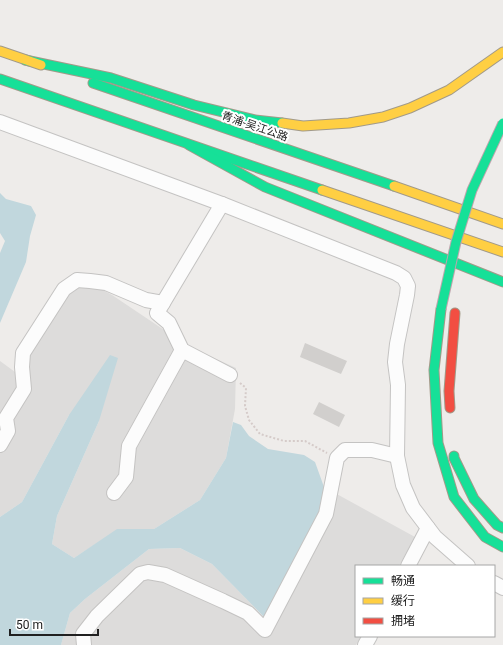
<svg xmlns="http://www.w3.org/2000/svg" width="503" height="645" font-family="Roboto,'Noto Sans SC',sans-serif">
<style>
.residential{fill:#dddcdb}
.water{fill:#c1d7dd}
.building{fill:#d1cfcd}
.lines{fill:none;stroke-linecap:round;stroke-linejoin:round}
.street-casing{stroke:#c4c3c2;stroke-width:16}
.fast-casing{stroke:#a29a89;stroke-width:11}
.slow-casing{stroke:#a29a89;stroke-width:11}
.jam-casing{stroke:#a29a89;stroke-width:11}
.path{stroke:#d5cbc9;stroke-width:2;stroke-dasharray:2 2;stroke-linecap:butt}
.street{stroke:#fcfcfc;stroke-width:14}
.fast{stroke:#16e098;stroke-width:9}
.slow{stroke:#ffcf43;stroke-width:9}
.jam{stroke:#f24e42;stroke-width:9}
.fast-bridge-casing{stroke:#bfa4ac;stroke-width:11;stroke-linecap:butt}
.fast-bridge{stroke:#16e098;stroke-width:9}
.labels{text-anchor:middle;stroke-width:4;stroke-linejoin:round;paint-order:stroke}
.street-label{font-size:11px;fill:#202020;stroke:#fff}
</style>
<rect width="100%" height="100%" fill="#eeecea"/>
<g class="residential">
<path d="M73,274L112,295L188,346L236,368L235,409L226,458L200,500L154,529L117,530L74,558L52,544L57,516L99,421L69,415L22,502L0,517V361L15,372L17,348L58,287Z"/>
<path d="M324,487L415,537L399,566H356V636H361L356,645H61L70,613L85,599L149,549L180,548L212,564L264,617L320,513Z"/>
</g>
<g class="water">
<path d="M0,193L6,199L31,206L36,215L30,236L26,262L0,323V253L5,241L0,233Z"/>
<path d="M110,355L118,358L99,421L57,516L52,544L74,558L117,529H154L200,500L226,458L233,422L241,425L249,436L268,449L304,455L315,462L324,487L320,513L264,617L212,564L180,548L149,549L85,599L70,613L61,645H0V517L22,502L69,415Z"/>
</g>
<g class="building">
<path d="M305,343L347,361L341,374L300,357Z"/>
<path d="M319,402L345,415L339,427L313,414Z"/>
</g>
<g class="lines">
<g class="street-casing">
<g id="street">
<path d="M0,122L222,204L396,273L404,278L408,286L407,295L397,344L395,362L398,385L397,456L403,485L413,508L435,537L468,566"/>
<path d="M222,204L157,313L169,323L182,350L230,375"/>
<path d="M0,445L8,431L6,418L24,389L22,367L23,353L64,289L77,280L90,281L106,283L146,300L163,303"/>
<path d="M114,493L126,477L129,446L182,350"/>
<path d="M408,566L428,528"/>
<path d="M494,583L503,588"/>
<path d="M84,645L83,634L97,616L140,574L148,572L165,575L223,601L248,613L265,630L326,514L337,458L345,450H372L397,456"/>
<path d="M365,645L370,636"/>
</g>
</g>
<g class="fast-casing">
<g id="fast">
<path d="M25,60L111,78L194,105L255,120L282,123"/>
<path d="M0,79L322,190"/>
<path d="M93,83L394,186"/>
<path d="M189,145L265,187L503,282"/>
<path d="M441,309L434,370L438,443L454,497L485,537L503,547"/>
<path d="M454,456V458L474,499L497,525L503,528"/>
</g>
</g>
<g class="slow-casing">
<g id="slow">
<path d="M0,51L41,65"/>
<path d="M282,123L303,126L349,123L383,117L410,108L449,90L503,52"/>
<path d="M394,186L503,224"/>
<path d="M322,190L503,252"/>
</g>
</g>
<g class="jam-casing">
<path id="jam" d="M450,408L449,391L455,313"/>
</g>
<path class="path" d="M240,383L246,388L245,406L249,420L260,434L284,441H305L327,453"/>
<use href="#street" class="street"/>
<use href="#fast" class="fast"/>
<use href="#slow" class="slow"/>
<use href="#jam" class="jam"/>
<g class="fast-bridge-casing">
<path id="fast-bridge" d="M441,309L456,242L472,190L503,123"/>
</g>
<use href="#fast-bridge" class="fast-bridge"/>
</g>
<g class="labels">
<g class="street-label">
<text transform="translate(255 126) rotate(19)" y="4">青浦-吴江公路</text>
</g>
</g>
<rect x="355" y="565" width="140" height="72" fill="#ffffff" stroke="#a6a6a6"/>
<rect x="363" y="578" width="20" height="6" fill="#16e098" stroke="#a6a6a6"/>
<text x="391" y="585" font-size="12" fill="#202020">畅通</text>
<rect x="363" y="598" width="20" height="6" fill="#ffcf43" stroke="#a6a6a6"/>
<text x="391" y="605" font-size="12" fill="#202020">缓行</text>
<rect x="363" y="618" width="20" height="6" fill="#f24e42" stroke="#a6a6a6"/>
<text x="391" y="625" font-size="12" fill="#202020">拥堵</text>
<path d="M10 629v6h88v-6" fill="none" stroke="#202020" stroke-width="2"/>
<text x="16" y="629" font-size="12" fill="#202020" stroke="#ffffff" stroke-width="3" paint-order="stroke">50 m</text>
</svg>
